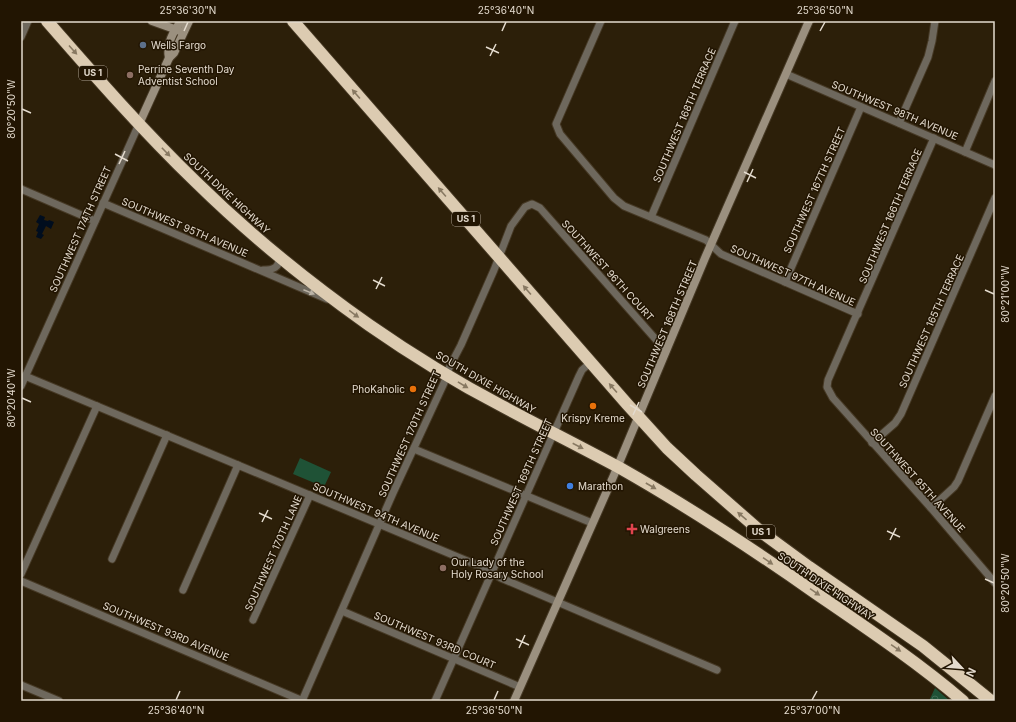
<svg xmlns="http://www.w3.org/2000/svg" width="1016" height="722" font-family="Inter,sans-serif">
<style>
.park{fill:url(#park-crowns)}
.pitch{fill:#1f5236}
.water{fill:#000d1e}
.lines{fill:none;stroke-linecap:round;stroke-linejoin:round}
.street-casing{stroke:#463925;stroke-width:9}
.secondary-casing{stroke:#463925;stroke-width:10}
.highway-casing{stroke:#463925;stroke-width:14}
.street{stroke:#6e685d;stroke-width:7}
.secondary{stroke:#9b907f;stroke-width:8}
.highway{stroke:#dccbb1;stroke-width:12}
.oneway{fill:#887962}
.oneway2{fill:#bbb3a6}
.ticks{fill:none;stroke:#e4dbce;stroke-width:1.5}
.service-dot{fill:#5c6f8a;stroke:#221502;stroke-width:1.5}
.education-dot{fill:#8d6e63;stroke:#221502;stroke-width:1.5}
.food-dot{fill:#e8710a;stroke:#221502;stroke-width:1.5}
.shop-dot{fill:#3f7fe0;stroke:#221502;stroke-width:1.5}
.health-dot{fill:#e0444e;stroke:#221502;stroke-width:1.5}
.labels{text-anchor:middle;stroke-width:3;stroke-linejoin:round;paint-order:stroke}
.shield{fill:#221502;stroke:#aaa091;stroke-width:1}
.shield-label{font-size:9px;font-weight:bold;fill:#e4dbce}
.poi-label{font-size:10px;fill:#e4dbce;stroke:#221502;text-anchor:start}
.street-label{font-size:10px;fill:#e4dbce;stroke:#221502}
.neatline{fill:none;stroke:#e4dbce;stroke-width:1.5}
.ticks-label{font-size:10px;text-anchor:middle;fill:#e4dbce}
</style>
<defs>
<pattern id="park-crowns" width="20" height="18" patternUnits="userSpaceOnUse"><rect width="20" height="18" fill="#1f5236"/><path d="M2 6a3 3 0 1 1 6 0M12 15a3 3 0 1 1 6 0" fill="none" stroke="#3f6a52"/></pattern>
</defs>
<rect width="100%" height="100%" fill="#2c1f09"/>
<path class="park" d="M935,688L950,701H951H929Z"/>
<path class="pitch" d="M300,458L331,472L324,487L293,474Z"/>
<path class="water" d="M40,215L45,217L44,220L48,221L49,220L54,222L51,229L46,226L42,234L44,235L41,239L36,237L38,232L36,231L39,224L36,222Z"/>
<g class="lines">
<g class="street-casing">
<g id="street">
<path d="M601,21L556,124L560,134L614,198L624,206L706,240L721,254L858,314"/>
<path d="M21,37L28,21"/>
<path d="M786,74L995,165"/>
<path d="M899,123L928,57L932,41L935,21"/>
<path d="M934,138L828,380L827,387L833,398L931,508L995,583"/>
<path d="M965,152L995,81"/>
<path d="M21,189L95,221"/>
<path d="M103,203L327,299"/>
<path d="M651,217L735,21"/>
<path d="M263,270C273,270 280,268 279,256"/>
<path d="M785,282L861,107"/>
<path d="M25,376L484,568L501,578L717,670"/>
<path d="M21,386L139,124"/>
<path d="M872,443L895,423L901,414L995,198"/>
<path d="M414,449L592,523"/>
<path d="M931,508L954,487L958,481L995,396"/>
<path d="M112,559L167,435"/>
<path d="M21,574L97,406"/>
<path d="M21,581L303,701"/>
<path d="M183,590L238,465"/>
<path d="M342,611L520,687"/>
<path d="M253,620L310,495"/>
<path d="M21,685L59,701"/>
<path d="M302,701L393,493L444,383L449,368L461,345L494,270L511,226L525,207L532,204L540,208L666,351"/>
<path d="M435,701L579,376L582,370L591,362"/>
</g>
</g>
<g class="secondary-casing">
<g id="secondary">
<path d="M152,21L180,31"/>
<path d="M181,21C173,32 166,44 169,58L174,53L189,21"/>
<path d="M139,124L169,58"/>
<path d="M514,701L614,475L705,258L809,21"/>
</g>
</g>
<g class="highway-casing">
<g id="highway">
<path d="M47,21C95,76 143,131 196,182C249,234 308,282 369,325C412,355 456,382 502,406C541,427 581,447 620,468C687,506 751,548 814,592C865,627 916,661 963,701"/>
<path d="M293,21L627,404L667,448L696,475L760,531L809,567L923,646L991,701"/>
</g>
</g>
<use href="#street" class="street"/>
<use href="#secondary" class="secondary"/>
<use href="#highway" class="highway"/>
</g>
<defs><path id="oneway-solid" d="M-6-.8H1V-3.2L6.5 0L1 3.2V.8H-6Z"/></defs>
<g class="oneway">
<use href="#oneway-solid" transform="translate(73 50) rotate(48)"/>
<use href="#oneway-solid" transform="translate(356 94) rotate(-131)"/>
<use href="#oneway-solid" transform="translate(166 152) rotate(46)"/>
<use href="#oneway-solid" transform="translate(442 192) rotate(-131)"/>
<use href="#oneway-solid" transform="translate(527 290) rotate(-131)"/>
<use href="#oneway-solid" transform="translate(354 314) rotate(36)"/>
<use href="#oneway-solid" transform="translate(463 385) rotate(31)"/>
<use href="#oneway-solid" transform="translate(613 388) rotate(-131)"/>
<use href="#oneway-solid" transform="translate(578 446) rotate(27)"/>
<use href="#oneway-solid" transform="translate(651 486) rotate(30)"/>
<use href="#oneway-solid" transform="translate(742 516) rotate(-140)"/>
<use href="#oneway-solid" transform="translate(768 561) rotate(34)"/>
<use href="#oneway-solid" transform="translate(815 592) rotate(34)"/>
<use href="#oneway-solid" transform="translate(896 648) rotate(35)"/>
</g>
<use class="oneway2" href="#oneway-solid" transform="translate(309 292) rotate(22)"/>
<path class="ticks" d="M184,31L188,22M502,31L506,22M820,31L825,22M486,47L499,53M490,56L496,44M22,109L31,113M115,154L128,161M119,164L125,151M744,172L756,178M747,182L753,169M373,280L385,286M376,289L382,277M985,290L994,294M22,398L31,402M630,405L642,412M633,415L639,402M259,513L272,519M262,522L268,510M887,531L900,537M890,540L896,528M985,579L994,583M516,639L529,645M519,648L525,635M176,700L180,691M494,700L498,691M812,700L817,691"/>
<circle class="service-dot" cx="143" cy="45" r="4"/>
<g class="education-dot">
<circle cx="130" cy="75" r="4"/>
<circle cx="443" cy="568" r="4"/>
</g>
<g class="food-dot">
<circle cx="413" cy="389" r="4"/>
<circle cx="593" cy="406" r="4"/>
</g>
<circle class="shop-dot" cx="570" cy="486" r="4"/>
<path class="health-dot" d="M630 523h4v4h4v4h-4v4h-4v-4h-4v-4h4z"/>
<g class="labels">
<g class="shield">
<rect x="79" y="66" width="28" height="14" rx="3"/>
<rect x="452" y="212" width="28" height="14" rx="3"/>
<rect x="747" y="525" width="28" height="14" rx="3"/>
</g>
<g class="shield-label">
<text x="93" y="76">US 1</text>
<text x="466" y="222">US 1</text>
<text x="761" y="535">US 1</text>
</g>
<g class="poi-label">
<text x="151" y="49">Wells Fargo</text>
<text x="138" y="73">Perrine Seventh Day<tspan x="138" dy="12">Adventist School</tspan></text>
<text x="405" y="393" text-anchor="end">PhoKaholic</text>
<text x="593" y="422" text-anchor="middle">Krispy Kreme</text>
<text x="578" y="490">Marathon</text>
<text x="640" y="533">Walgreens</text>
<text x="451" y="566">Our Lady of the<tspan x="451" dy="12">Holy Rosary School</tspan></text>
</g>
<g class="street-label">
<text transform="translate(895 110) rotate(23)" y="4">SOUTHWEST 98TH AVENUE</text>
<text transform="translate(684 115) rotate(-67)" y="4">SOUTHWEST 168TH TERRACE</text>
<text transform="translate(814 190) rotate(-66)" y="4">SOUTHWEST 167TH STREET</text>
<text transform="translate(227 193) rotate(43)" y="4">SOUTH DIXIE HIGHWAY</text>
<text transform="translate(890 216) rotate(-67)" y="4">SOUTHWEST 166TH TERRACE</text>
<text transform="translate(185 227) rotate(23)" y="4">SOUTHWEST 95TH AVENUE</text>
<text transform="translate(80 229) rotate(-66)" y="4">SOUTHWEST 174TH STREET</text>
<text transform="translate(608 270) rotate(48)" y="4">SOUTHWEST 96TH COURT</text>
<text transform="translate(793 275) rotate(24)" y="4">SOUTHWEST 97TH AVENUE</text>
<text transform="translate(931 321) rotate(-66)" y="4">SOUTHWEST 165TH TERRACE</text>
<text transform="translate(667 324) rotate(-67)" y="4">SOUTHWEST 168TH STREET</text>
<text transform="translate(486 382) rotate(30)" y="4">SOUTH DIXIE HIGHWAY</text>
<text transform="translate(409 434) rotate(-66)" y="4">SOUTHWEST 170TH STREET</text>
<text transform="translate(918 480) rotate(48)" y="4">SOUTHWEST 95TH AVENUE</text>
<text transform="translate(521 482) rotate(-66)" y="4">SOUTHWEST 169TH STREET</text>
<text transform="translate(376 512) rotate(23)" y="4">SOUTHWEST 94TH AVENUE</text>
<text transform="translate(273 553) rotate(-66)" y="4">SOUTHWEST 170TH LANE</text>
<text transform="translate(826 586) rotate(34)" y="4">SOUTH DIXIE HIGHWAY</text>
<text transform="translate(166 631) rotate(23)" y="4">SOUTHWEST 93RD AVENUE</text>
<text transform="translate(435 640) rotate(23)" y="4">SOUTHWEST 93RD COURT</text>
</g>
</g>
<rect width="1016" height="722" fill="none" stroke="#221502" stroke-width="44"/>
<g transform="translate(962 668) rotate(116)" stroke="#221502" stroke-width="3" paint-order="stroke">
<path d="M0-3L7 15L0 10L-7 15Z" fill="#e4dbce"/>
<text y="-6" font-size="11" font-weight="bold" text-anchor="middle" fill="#e4dbce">N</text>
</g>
<rect x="22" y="22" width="972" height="678" class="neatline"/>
<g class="ticks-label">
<text x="188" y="14">25°36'30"N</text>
<text x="506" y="14">25°36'40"N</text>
<text x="825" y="14">25°36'50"N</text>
<text transform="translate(11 109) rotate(-90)" y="4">80°20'50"W</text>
<text transform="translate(1005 294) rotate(-90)" y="4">80°21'00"W</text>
<text transform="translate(11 398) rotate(-90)" y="4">80°20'40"W</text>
<text transform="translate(1005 583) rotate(-90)" y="4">80°20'50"W</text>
<text x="176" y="714">25°36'40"N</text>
<text x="494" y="714">25°36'50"N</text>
<text x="812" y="714">25°37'00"N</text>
</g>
</svg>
